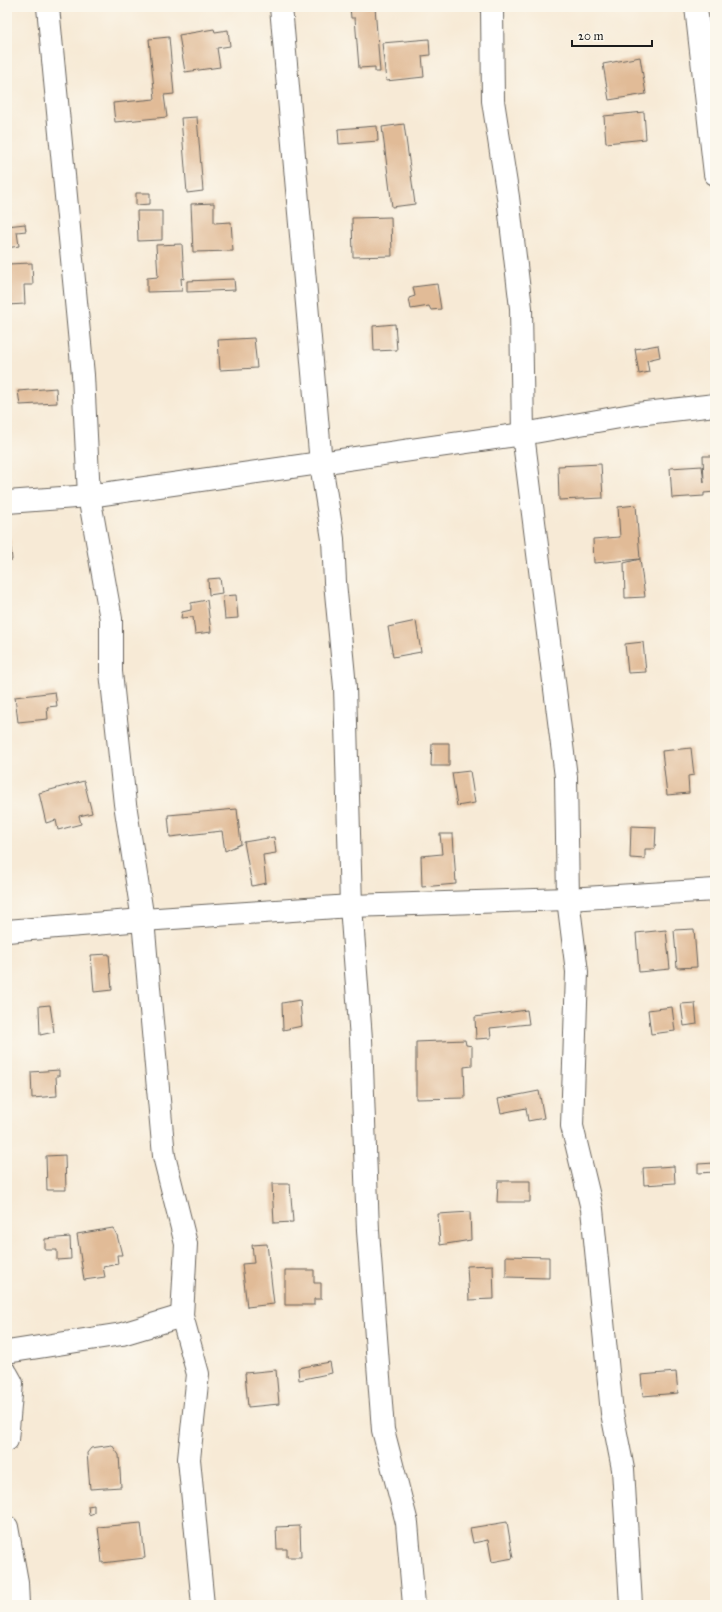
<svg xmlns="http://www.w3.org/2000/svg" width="722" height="1612" font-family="'IM FELL Great Primer',serif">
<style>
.building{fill:#e1bb97}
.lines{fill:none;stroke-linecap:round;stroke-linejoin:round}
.minor-casing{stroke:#69645d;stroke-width:24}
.minor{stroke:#fff;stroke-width:22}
</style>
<rect width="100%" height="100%" fill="#fbf7ec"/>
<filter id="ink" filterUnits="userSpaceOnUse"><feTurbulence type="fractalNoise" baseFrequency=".025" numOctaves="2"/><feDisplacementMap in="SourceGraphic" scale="8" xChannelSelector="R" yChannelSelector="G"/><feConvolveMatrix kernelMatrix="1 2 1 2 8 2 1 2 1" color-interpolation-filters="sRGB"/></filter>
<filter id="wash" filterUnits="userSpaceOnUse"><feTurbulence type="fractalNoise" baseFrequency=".012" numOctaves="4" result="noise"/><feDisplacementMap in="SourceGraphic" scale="16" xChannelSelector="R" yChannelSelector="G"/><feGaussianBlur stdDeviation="0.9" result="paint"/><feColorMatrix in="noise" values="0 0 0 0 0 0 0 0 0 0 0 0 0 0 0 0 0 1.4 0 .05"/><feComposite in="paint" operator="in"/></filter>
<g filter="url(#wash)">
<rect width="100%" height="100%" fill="#f7ead6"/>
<g id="blocks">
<g class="building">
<path d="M350,7H375L380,72H375V67L359,68L355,18H351Z"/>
<path d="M214,29L215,32L228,30L230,46L217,48L220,67L185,72L179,35Z"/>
<path d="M169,37L174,94L164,95L167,117L115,122L113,103L155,99L149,39Z"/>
<path d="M429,39L430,55L422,56L424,77L386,81L382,43Z"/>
<path d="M640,57L646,94L609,100L603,64Z"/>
<path d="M644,112L646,139L606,143L604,116Z"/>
<path d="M197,117L203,191L187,193L181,118Z"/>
<path d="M404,124L415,204L392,207L382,127Z"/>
<path d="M377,126L378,141L339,144L338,129Z"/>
<path d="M136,193H150V204L136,205Z"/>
<path d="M214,203V223L231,222L233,251L193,252L191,204Z"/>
<path d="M137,211H162V240L138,241Z"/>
<path d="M391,217L392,256L353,257L352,218Z"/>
<path d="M25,224L26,231L17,232L19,246L7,248V226Z"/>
<path d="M182,244L184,279L181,278L182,291L147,292V278L158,277L156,245Z"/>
<path d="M32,263L33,285H24L25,304L7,305V264Z"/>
<path d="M234,279L235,290L187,292V281Z"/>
<path d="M437,284L441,309L431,310L429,306L411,309L409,298L415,296L413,287Z"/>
<path d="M395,324L397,350L374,351L373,326Z"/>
<path d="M254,338L257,368L220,370L218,340Z"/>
<path d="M658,345L660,357L647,360L649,372L639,374L635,349Z"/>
<path d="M56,388L57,403L20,405L18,391Z"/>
<path d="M703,456H715V492L704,493V496L672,498L670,468L702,466L704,483Z"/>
<path d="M601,464L603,498L559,500L558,466Z"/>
<path d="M636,505L640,559L594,563L593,539L620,537L618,507Z"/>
<path d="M7,538H10L12,560L7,561Z"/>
<path d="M640,559L645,597L625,598L624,563Z"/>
<path d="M220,578L222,593L209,595L208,579Z"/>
<path d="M236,595L238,618L225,619L223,596Z"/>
<path d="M207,600L211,632L195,634L193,617L181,618L182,612L191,610V603Z"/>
<path d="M416,621L421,652L393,657L388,627Z"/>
<path d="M643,642L646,672L628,673L625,644Z"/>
<path d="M55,692L57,706L47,707L48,719L18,722L15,697Z"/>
<path d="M432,743H449V766H431Z"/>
<path d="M691,748L694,775L688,776L689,793L667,795L662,751Z"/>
<path d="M470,771L475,803L457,806L452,773Z"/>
<path d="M84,781L92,813L79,816L81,824L58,830L56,820L46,823L39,793Z"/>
<path d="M237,809L241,844L225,851L222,831L170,837L168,815Z"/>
<path d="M631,826L656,827L655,849H645V859L630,858Z"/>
<path d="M440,834H453L456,884L422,887L421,856L442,854Z"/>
<path d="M274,837L276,853L263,855L266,883L252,886L244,842Z"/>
<path d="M694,929L697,967L677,968L674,930Z"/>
<path d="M666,930L670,969L639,972L636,933Z"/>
<path d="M109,954L112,990L94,992L91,955Z"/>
<path d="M300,1000L302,1026L283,1030L282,1003Z"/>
<path d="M695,1003L697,1024L684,1026L681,1004Z"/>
<path d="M50,1005L54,1032L40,1035L39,1006Z"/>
<path d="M672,1007L675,1031L651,1034L648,1010Z"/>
<path d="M527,1010L529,1024L490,1028L491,1038L476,1039L475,1017Z"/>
<path d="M465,1040L466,1045L472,1046V1066L464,1067L465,1098L416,1099V1042Z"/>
<path d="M59,1070V1076H56L57,1096L32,1098L31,1072Z"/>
<path d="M539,1091L544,1118L528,1121L526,1108L501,1113L498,1099Z"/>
<path d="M65,1155L66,1190H47L46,1156Z"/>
<path d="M715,1163V1172L698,1173V1164Z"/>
<path d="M674,1166L675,1183L644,1185L643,1168Z"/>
<path d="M498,1181H530V1202H497Z"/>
<path d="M272,1184H290L293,1222L274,1223Z"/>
<path d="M470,1212L471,1240L440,1245L438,1214Z"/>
<path d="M113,1228L117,1235L122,1255H117L118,1264L103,1267L105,1277L84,1280L77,1234Z"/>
<path d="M70,1237L71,1259L57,1260V1250H45V1239Z"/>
<path d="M267,1244L274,1304L247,1307L242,1264L254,1263L252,1245Z"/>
<path d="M506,1256L549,1257V1278L506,1277Z"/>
<path d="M493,1265L494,1299L469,1300L467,1266Z"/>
<path d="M285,1270H314V1283H321V1299H314V1305H285Z"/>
<path d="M330,1362L332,1373L299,1380L298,1368Z"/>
<path d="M276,1370L279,1404L248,1407L245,1373Z"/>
<path d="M676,1372L678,1393L643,1396L641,1375Z"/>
<path d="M112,1445L119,1455L121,1487L90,1489L87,1453L91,1448Z"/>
<path d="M94,1505V1513L89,1515L88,1506Z"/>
<path d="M507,1522L513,1558L492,1562L488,1540L473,1543L470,1528Z"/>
<path d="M141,1523L145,1558L102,1563L98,1527Z"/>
<path d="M300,1526L301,1557H287V1549H277L276,1527Z"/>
</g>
</g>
</g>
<g filter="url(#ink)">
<use href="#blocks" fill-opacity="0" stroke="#69645d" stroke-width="1"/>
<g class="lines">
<g class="minor-casing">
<g id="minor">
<path d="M48,7L83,375L89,496L111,619V672L125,804L143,920L164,1156L186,1244L182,1316L198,1374L189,1459L203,1605"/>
<path d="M281,7L321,464L333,539L335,582L345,687L351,906L361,1039L368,1231L383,1430L407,1523L414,1605"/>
<path d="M492,7L493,101L508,197L521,308L523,434L566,777L568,899L577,972L572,1126L592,1209L612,1413L623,1469L631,1605"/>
<path d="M696,7L715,174"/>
<path d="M7,502L89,496L523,434L637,414L715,405"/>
<path d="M7,931L143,920L351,906L568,899L715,890"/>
<path d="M7,1352L122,1334L182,1316"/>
<path d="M7,1374L12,1383L7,1440"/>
<path d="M7,1527L17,1582L18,1605"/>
</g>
</g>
<use href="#minor" class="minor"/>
</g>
</g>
<rect width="722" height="1612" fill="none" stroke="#fbf7ec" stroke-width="24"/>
<path d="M572 40v6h80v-6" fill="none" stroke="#1c1c1c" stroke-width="2"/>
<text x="578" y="40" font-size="12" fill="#1c1c1c" stroke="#fbf7ec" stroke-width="3" paint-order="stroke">20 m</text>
</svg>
